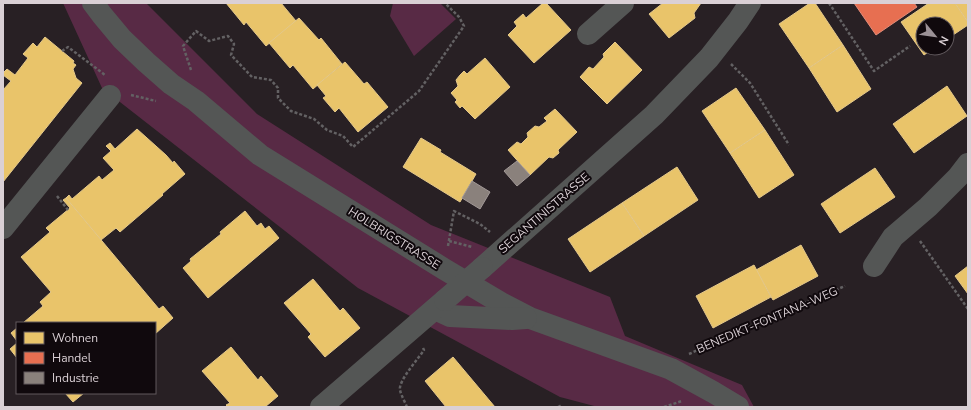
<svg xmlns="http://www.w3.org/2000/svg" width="971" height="410" font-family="'Nunito Sans',sans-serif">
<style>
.green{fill:#582a45}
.homes{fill:#e9c46a;stroke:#e4c88a}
.shops{fill:#e76f51;stroke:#e38c79}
.industry{fill:#8a817c;stroke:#a29997}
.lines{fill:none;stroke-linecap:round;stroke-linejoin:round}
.path{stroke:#636163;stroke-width:2.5;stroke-dasharray:3 2;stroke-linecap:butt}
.minor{stroke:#545655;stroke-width:22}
.minor-bridge{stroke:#545655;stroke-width:22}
.labels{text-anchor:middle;stroke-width:4;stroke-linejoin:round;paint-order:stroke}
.street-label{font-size:12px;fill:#dad0d5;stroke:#10090d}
</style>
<rect width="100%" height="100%" fill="#282024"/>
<g class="green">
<path d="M63,3H146L257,114L431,225L610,297L625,336L742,385L754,407H598L560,397L358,288L102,88Z"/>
<path d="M393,3H440L456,19L414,56L390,16Z"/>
</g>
<g class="homes">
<path d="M226,3H281L296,21L266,46L246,22L244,25Z"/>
<path d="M543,3H546L571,30L534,63L508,35L517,26L514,22L523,14L526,18Z"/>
<path d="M663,3H701L694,13L695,18L669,38L649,14Z"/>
<path d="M810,3H815L843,45L809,68L779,24Z"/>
<path d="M929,3H955L968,22V25L947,39V24H923V48H934L924,55L901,22Z"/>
<path d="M955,3H968V22Z"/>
<path d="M299,18L319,40L321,38L342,64L313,89L293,65L290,68L269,43Z"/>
<path d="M45,37L74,61L73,63L76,65L73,69L76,78L82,83L3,182V90L11,81L3,75V73L7,69L15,75L28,58L23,54L33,43L37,47Z"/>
<path d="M615,42L642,70L607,104L580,77L589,67L593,69L604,57L603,54Z"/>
<path d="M843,45L871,89L837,112L809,68Z"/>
<path d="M485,58L510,87L475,119L462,106L460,108L455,102L457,100L451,93L458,86L456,80L460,75L464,71L467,74Z"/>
<path d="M345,62L364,84L367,82L388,107L358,132L339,108L335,112L323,98L326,96L317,85Z"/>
<path d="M947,86L967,116L914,153L893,124Z"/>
<path d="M736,88L765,130L730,153L702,111Z"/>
<path d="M555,109L577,132L558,150L559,153L553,158L549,157L530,175L508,150L517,142L521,144L528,137L527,133L535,126L539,127L547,121L544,118Z"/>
<path d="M137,129L166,155L173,163L174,161L185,174L162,194L163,195L120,232L116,228L101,240L66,198L69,195L72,199L99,176L102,180L114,170L103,158L111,151L106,146L110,143L115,149Z"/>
<path d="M765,130L794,175L759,198L730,153Z"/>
<path d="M421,138L441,150L440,152L476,174L460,202L403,167Z"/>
<path d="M677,167L698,200L644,236L622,203Z"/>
<path d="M875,168L895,197L840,233L821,204Z"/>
<path d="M66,198L159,309L163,306L173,318L155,334V323H23L43,306L40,302L51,292L21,257L50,232L46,228L70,208L63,200Z"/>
<path d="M622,203L644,236L590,272L568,239Z"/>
<path d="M245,211L257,226L261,223L265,229L269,226L279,238L208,298L183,268L191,261L190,259L221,234L220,232Z"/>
<path d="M801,245L818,276L773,300L756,270Z"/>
<path d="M754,265L771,297L713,328L696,296Z"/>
<path d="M968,266V294L955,276Z"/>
<path d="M313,279L340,311L343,308L360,328L325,357L308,337L311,334L284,303Z"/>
<path d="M17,328V341L11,333Z"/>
<path d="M17,343V358L10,349Z"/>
<path d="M231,347L258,380L261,376L278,396L265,407H228L226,405L230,403L202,371Z"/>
<path d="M453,357L495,407H446L425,381Z"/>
<path d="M65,393H84L73,402Z"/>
</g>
<path class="shops" d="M854,3H914L917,7L876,35Z"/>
<g class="industry">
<path d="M517,161L530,175L517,186L504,171Z"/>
<path d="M472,181L490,192L480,209L462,198Z"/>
</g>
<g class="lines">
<g class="path">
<path d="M829,3L874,71L910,46"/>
<path d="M62,51L68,47L105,75"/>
<path d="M731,64L750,83L789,145"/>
<path d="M191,70L183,46L196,31L209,41L228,36L234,44L231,55L252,77L271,80L278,88V98L291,111L314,119L327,130L343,136L353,147L419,91L464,26L459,17L445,3"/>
<path d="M131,95L156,101"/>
<path d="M57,196L68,210"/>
<path d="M449,241L453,242L472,247"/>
<path d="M920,241L968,309"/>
<path d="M448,246L454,211L480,224L490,232"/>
<path d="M689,354L762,321L845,286"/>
<path d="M407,407C405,402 401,395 400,390C398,381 419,358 424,350L423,348"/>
<path d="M558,407L562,405"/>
<path d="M664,407L682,401"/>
</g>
<g class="minor">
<path d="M93,3L102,15L122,39L146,62L171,84L196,101L260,155L444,269L501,303L530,318L671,369L713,392L738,407"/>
<path d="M588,34L623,3"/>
<path d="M3,228L110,96"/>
<path d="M874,266L893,237L928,207L958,177L968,164"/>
<path d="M482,268L654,115L709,58L738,21L750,3"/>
<path d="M435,309L450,316L512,319L526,318"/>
<path d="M321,407L445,300"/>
</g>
<path class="minor-bridge" d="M445,300L482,268"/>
</g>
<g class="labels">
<g class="street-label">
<text transform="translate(544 213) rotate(-41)" y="4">SEGANTINISTRASSE</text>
<text transform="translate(394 238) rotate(32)" y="4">HOLBRIGSTRASSE</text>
<text transform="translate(767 320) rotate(-23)" y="4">BENEDIKT-FONTANA-WEG</text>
</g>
</g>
<rect width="971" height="410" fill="none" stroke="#dad0d5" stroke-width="8"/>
<rect x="16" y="322" width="140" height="72" fill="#10090d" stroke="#61595d"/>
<rect x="24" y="332" width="20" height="12" fill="#e9c46a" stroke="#61595d"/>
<text x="52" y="342" font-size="12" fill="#dad0d5">Wohnen</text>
<rect x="24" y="352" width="20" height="12" fill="#e76f51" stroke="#61595d"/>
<text x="52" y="362" font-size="12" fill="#dad0d5">Handel</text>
<rect x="24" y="372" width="20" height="12" fill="#8a817c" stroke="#61595d"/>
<text x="52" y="382" font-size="12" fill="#dad0d5">Industrie</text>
<g transform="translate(935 36) rotate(119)"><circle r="19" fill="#10090d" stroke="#61595d"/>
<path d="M0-3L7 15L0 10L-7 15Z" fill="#9c9297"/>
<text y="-6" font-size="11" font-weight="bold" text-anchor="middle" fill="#dad0d5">N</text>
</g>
</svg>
